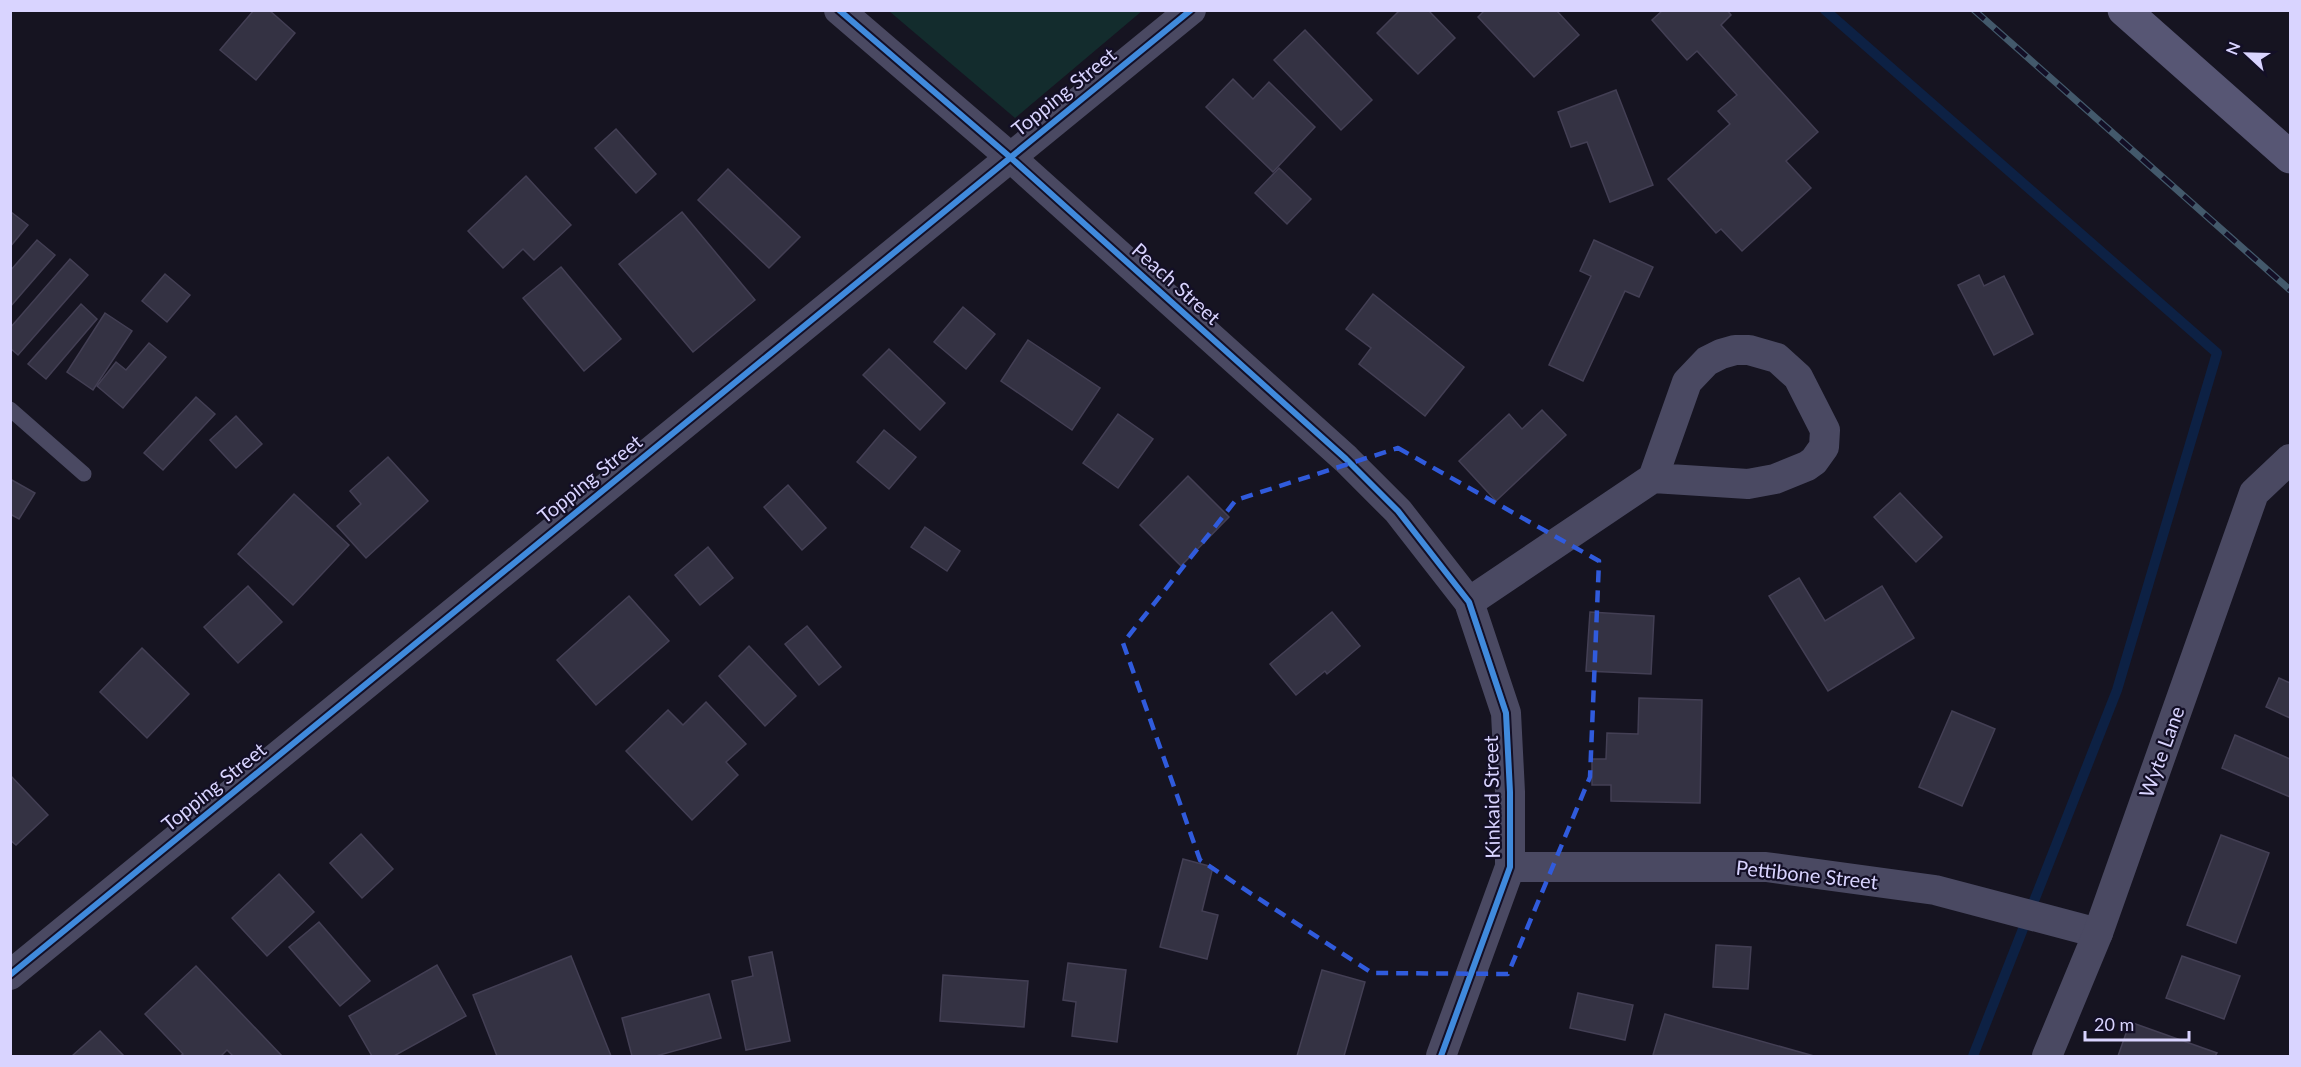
<svg xmlns="http://www.w3.org/2000/svg" width="2301" height="1067" font-family="Lato,sans-serif">
<style>
.green{fill:#132c2d}
.lines{fill:none;stroke-linecap:round;stroke-linejoin:round}
.stream{stroke:#0d2144;stroke-width:10}
.building{fill:#343243;stroke:#433f54;stroke-width:1.5}
.lane{stroke:#4a4962;stroke-width:15}
.street{stroke:#4a4962;stroke-width:30}
.secondary{stroke:#575674;stroke-width:33}
.rail-casing{stroke:#43596b;stroke-width:7}
.rail{stroke:#130f26;stroke-width:4.5;stroke-dasharray:14;stroke-linecap:butt}
.cycleway-casing{stroke:#130f26;stroke-width:10}
.cycleway{stroke:#408adc;stroke-width:6}
.marked{fill:none;stroke:#305bdc;stroke-width:4.5;stroke-dasharray:12 8;stroke-linejoin:round}
.labels{text-anchor:middle;stroke-width:4.5;stroke-linejoin:round;paint-order:stroke}
.street-label{font-size:20px;fill:#d9d4ff;stroke:#130f26}
</style>
<rect width="100%" height="100%" fill="#161421"/>
<path class="green" d="M889,11H1142L1015,118Z"/>
<g class="lines">
<path class="stream" d="M1825,10L2217,353L2117,690L1973,1056"/>
</g>
<g class="building">
<path d="M254,10H269L295,33L256,80L220,50Z"/>
<path d="M1400,10H1428L1455,38L1418,74L1377,33Z"/>
<path d="M1485,10H1556L1579,35L1534,77L1478,17Z"/>
<path d="M1663,10H1727L1731,15L1721,25L1818,132L1786,161L1811,188L1742,251L1721,229L1716,233L1668,179L1730,124L1718,111L1737,95L1697,51L1687,60L1652,20Z"/>
<path d="M1305,30L1372,100L1341,130L1274,60Z"/>
<path d="M1233,79L1253,99L1269,82L1315,127L1273,172L1206,107Z"/>
<path d="M1616,90L1653,185L1610,202L1587,142L1571,147L1558,112Z"/>
<path d="M616,129L656,174L636,193L595,148Z"/>
<path d="M1279,168L1311,199L1287,224L1255,193Z"/>
<path d="M728,169L800,237L769,268L698,200Z"/>
<path d="M526,176L571,225L534,260L523,249L503,268L468,231Z"/>
<path d="M11,212L28,225L10,247V213Z"/>
<path d="M682,212L755,300L693,352L619,264Z"/>
<path d="M37,240L55,255L10,307V271Z"/>
<path d="M1594,240L1653,267L1639,297L1625,291L1583,381L1549,365L1591,276L1580,271Z"/>
<path d="M70,259L88,275L18,355L10,348V328Z"/>
<path d="M561,267L621,339L584,371L523,298Z"/>
<path d="M165,274L190,295L167,322L142,301Z"/>
<path d="M1979,275L1984,286L2004,276L2033,334L1994,355L1958,285Z"/>
<path d="M1373,294L1464,367L1425,416L1359,364L1371,348L1346,329Z"/>
<path d="M81,304L97,319L46,379L28,364Z"/>
<path d="M963,307L995,334L966,369L934,342Z"/>
<path d="M105,313L132,331L93,390L67,372Z"/>
<path d="M1028,340L1100,388L1072,430L1001,381Z"/>
<path d="M149,343L166,357L123,408L97,386L116,362L126,370Z"/>
<path d="M889,349L945,403L920,430L863,375Z"/>
<path d="M196,397L215,414L163,470L144,453Z"/>
<path d="M1542,410L1566,435L1496,501L1459,461L1509,414L1522,429Z"/>
<path d="M1118,414L1153,439L1118,488L1083,463Z"/>
<path d="M236,416L262,444L236,468L210,440Z"/>
<path d="M884,430L916,457L889,489L857,462Z"/>
<path d="M388,457L428,501L366,558L337,526L361,504L350,491Z"/>
<path d="M1188,476L1229,517L1181,566L1140,525Z"/>
<path d="M10,479L35,493L19,519L10,514Z"/>
<path d="M788,485L826,528L802,550L764,507Z"/>
<path d="M1900,493L1942,537L1916,562L1874,517Z"/>
<path d="M294,494L349,545L293,605L238,554Z"/>
<path d="M925,527L960,551L947,571L911,547Z"/>
<path d="M708,547L733,578L700,605L675,575Z"/>
<path d="M1799,578L1825,621L1882,586L1914,638L1828,691L1769,596Z"/>
<path d="M248,586L282,622L238,663L204,627Z"/>
<path d="M629,596L669,641L596,705L557,660Z"/>
<path d="M1332,612L1360,646L1327,674L1325,671L1296,695L1270,664Z"/>
<path d="M1590,612L1654,616L1651,674L1586,671Z"/>
<path d="M807,626L841,667L819,685L785,644Z"/>
<path d="M749,646L796,696L765,726L719,676Z"/>
<path d="M142,648L189,694L147,738L100,692Z"/>
<path d="M2279,678L2290,683V718L2266,707Z"/>
<path d="M1639,698L1702,700L1700,803L1611,801V785H1592V759H1606L1607,733L1638,734Z"/>
<path d="M706,702L746,744L726,762L738,775L692,820L626,751L668,710L683,725Z"/>
<path d="M1952,711L1995,729L1962,806L1919,787Z"/>
<path d="M2235,735L2290,759V797L2222,768Z"/>
<path d="M10,775L48,815L16,845L10,840Z"/>
<path d="M361,834L393,869L362,898L330,863Z"/>
<path d="M2221,835L2269,853L2236,943L2187,925Z"/>
<path d="M1183,859L1213,867L1202,911L1218,915L1207,959L1160,947Z"/>
<path d="M279,874L314,912L267,956L232,918Z"/>
<path d="M319,922L370,981L340,1006L289,947Z"/>
<path d="M1716,945L1751,947L1748,989L1713,987Z"/>
<path d="M772,952L790,1041L746,1050L732,981L753,976L749,957Z"/>
<path d="M571,956L611,1056H497L473,995Z"/>
<path d="M2182,956L2240,976L2224,1019L2166,998Z"/>
<path d="M1068,963L1126,970L1117,1042L1072,1036L1076,1002L1063,1000Z"/>
<path d="M437,965L466,1016L394,1056H372L349,1016Z"/>
<path d="M196,966L282,1056H233L227,1050L221,1056H180L183,1054L145,1014Z"/>
<path d="M1322,970L1365,982L1344,1056H1297Z"/>
<path d="M943,975L1028,981L1024,1027L940,1021Z"/>
<path d="M1578,993L1633,1005L1625,1040L1570,1028Z"/>
<path d="M709,994L721,1038L656,1056H632L622,1018Z"/>
<path d="M1665,1014L1814,1056L1653,1055Z"/>
<path d="M2130,1022L2217,1053L2215,1056H2118Z"/>
<path d="M100,1031L124,1056H72Z"/>
</g>
<g class="lines">
<path class="lane" d="M10,409L84,474"/>
<g class="street">
<path d="M839,10L1010,157L1346,459L1398,511L1469,602L1506,713L1510,792V867L1441,1056"/>
<path d="M1469,602L1653,478L1687,382L1707,361L1721,354L1735,350H1749L1777,358L1798,377L1825,430L1824,447L1814,461L1807,466L1775,479L1748,484L1653,478"/>
<path d="M1510,867H1766L1935,890L2098,933"/>
<path d="M10,975L1191,10"/>
<path d="M2047,1056L2098,933L2254,493L2290,459"/>
</g>
<path class="secondary" d="M2124,10L2290,157"/>
<g class="rail-casing">
<path id="rail" d="M1974,10L2290,290"/>
</g>
<use href="#rail" class="rail"/>
<g class="cycleway-casing">
<g id="cycleway">
<path d="M839,10L1010,157L1346,459L1398,511L1469,602L1506,713L1510,792V867L1441,1056"/>
<path d="M10,975L1191,10"/>
</g>
</g>
<use href="#cycleway" class="cycleway"/>
</g>
<path class="marked" d="M1398,448L1599,561L1590,777L1508,974L1372,973L1200,860L1123,643L1236,500Z"/>
<g class="labels">
<g class="street-label">
<text transform="translate(1064 92) rotate(-39)" y="7">Topping Street</text>
<text transform="translate(1176 284) rotate(42)" y="7">Peach Street</text>
<text transform="translate(590 479) rotate(-39)" y="7">Topping Street</text>
<text transform="translate(2162 752) rotate(-70)" y="7">Wyte Lane</text>
<text transform="translate(214 787) rotate(-39)" y="7">Topping Street</text>
<text transform="translate(1492 797) rotate(-91)" y="7">Kinkaid Street</text>
<text transform="translate(1807 875) rotate(6)" y="7">Pettibone Street</text>
</g>
</g>
<rect width="2301" height="1067" fill="none" stroke="#d9d4ff" stroke-width="24"/>
<g transform="translate(2247 54) rotate(292)" stroke="#130f26" stroke-width="4.5" paint-order="stroke">
<path d="M0-4.5L10 22L0 15L-10 22Z" fill="#d9d4ff"/>
<text y="-9" font-size="16" font-weight="bold" text-anchor="middle" fill="#d9d4ff">N</text>
</g>
<path d="M2085 1031v9h104v-9" fill="none" stroke="#d9d4ff" stroke-width="3"/>
<text x="2094" y="1031" font-size="18" fill="#d9d4ff" stroke="#130f26" stroke-width="4.5" paint-order="stroke">20 m</text>
</svg>
